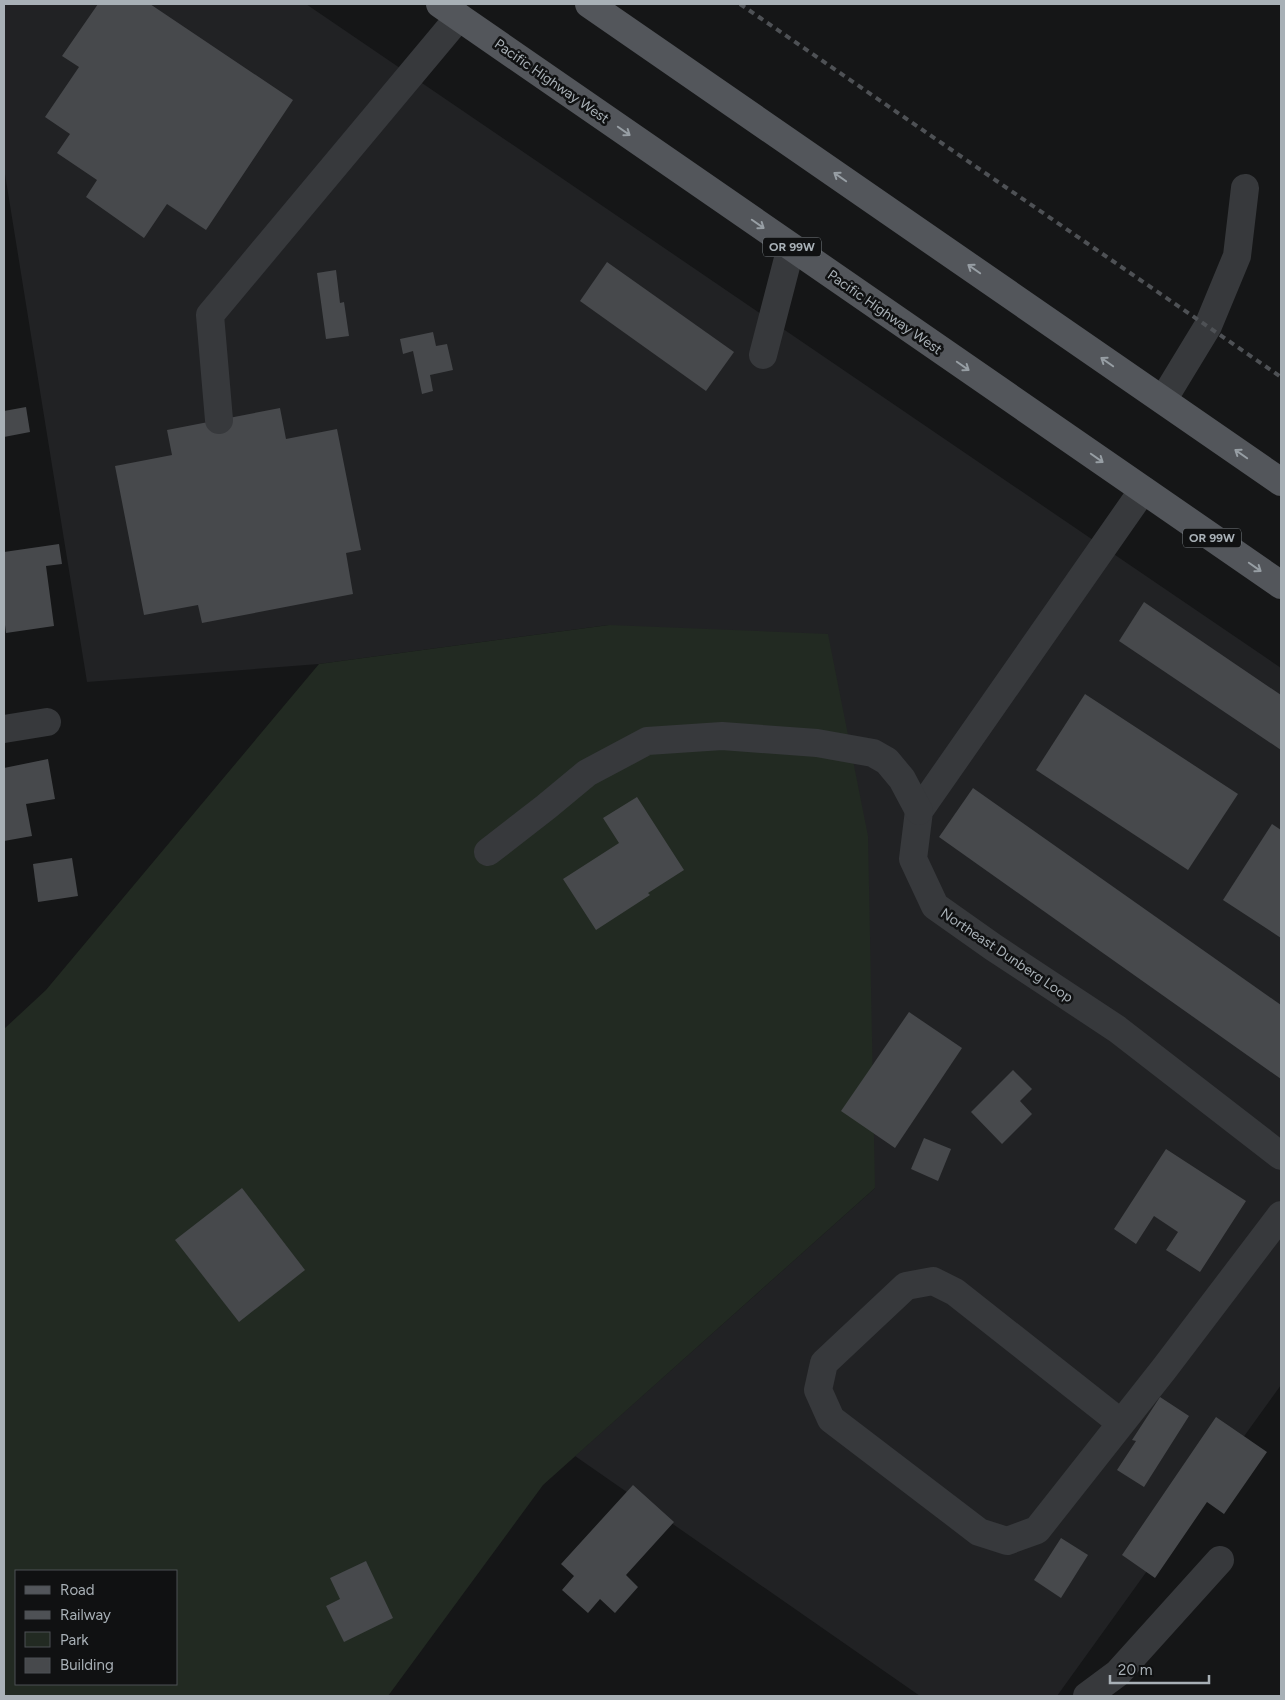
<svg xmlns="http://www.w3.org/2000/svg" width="1285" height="1700" font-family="Figtree,sans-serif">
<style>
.built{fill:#212224}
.green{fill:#222a22;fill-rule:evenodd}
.building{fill:#47494c}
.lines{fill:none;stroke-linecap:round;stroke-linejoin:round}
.minor{stroke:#37393c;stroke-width:28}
.major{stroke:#53565b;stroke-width:28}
.rail{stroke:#4e5155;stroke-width:4;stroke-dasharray:6 5;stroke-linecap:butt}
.oneway{stroke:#979ea4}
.labels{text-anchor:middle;stroke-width:5;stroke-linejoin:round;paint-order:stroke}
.shield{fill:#101112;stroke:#7a8085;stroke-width:1}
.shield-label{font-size:12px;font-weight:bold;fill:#a8b0b6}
.street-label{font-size:14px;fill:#a8b0b6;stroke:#101112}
</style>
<rect width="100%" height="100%" fill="#151617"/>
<path class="built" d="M4,4H306L1281,668V1385L1057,1696H920L575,1456L875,1188L609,625L319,664L87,682L4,168Z"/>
<path class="green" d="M609,625L828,634L868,836L875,1188L543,1485L388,1696H4V1029L46,990L319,664ZM16,1571H176V1684H16Z"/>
<g class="building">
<path d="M98,4H150L293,100L206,230L167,204L144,238L86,197L97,180L57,153L70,134L45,117L79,67L62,56Z"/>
<path d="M607,262L734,352L706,391L580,301Z"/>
<path d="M336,270L340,303L344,302L349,336L326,339L317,273Z"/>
<path d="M433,332L436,346L447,344L453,370L430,375L433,391L422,394L413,351L403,354L400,339Z"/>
<path d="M26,407L30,432L4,437V411Z"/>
<path d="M280,408L286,439L337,429L361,550L346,553L353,594L202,623L198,605L144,615L115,466L172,455L167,430Z"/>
<path d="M59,544L62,564L46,566L54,626L6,633L4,617V552Z"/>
<path d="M1144,602L1281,695V750L1119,641Z"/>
<path d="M1085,694L1238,794L1188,870L1036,770Z"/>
<path d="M48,759L55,799L26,804L32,836L4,841V768Z"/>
<path d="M973,788L1281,1005V1079L939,837Z"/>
<path d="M637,797L684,870L648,893L650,895L596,930L563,879L619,843L603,818Z"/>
<path d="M1272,824L1281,830V938L1223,900Z"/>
<path d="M72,858L78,896L38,902L33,864Z"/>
<path d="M909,1012L962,1048L895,1148L841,1111Z"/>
<path d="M1013,1070L1032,1089L1020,1101L1032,1114L1002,1144L971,1112Z"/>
<path d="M924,1138L951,1149L938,1181L911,1169Z"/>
<path d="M1166,1149L1246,1201L1200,1272L1166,1250L1178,1232L1154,1216L1136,1244L1114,1229Z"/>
<path d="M242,1188L305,1270L239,1322L175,1240Z"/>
<path d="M1160,1397L1189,1416L1144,1487L1117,1470L1136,1441L1132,1440Z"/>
<path d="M1216,1417L1267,1452L1224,1514L1207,1502L1155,1578L1122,1555Z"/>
<path d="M633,1485L674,1522L626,1575L638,1587L615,1613L600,1599L588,1613L562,1590L574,1576L561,1564Z"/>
<path d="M1061,1538L1088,1555L1061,1598L1034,1580Z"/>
<path d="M366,1561L393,1618L344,1642L326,1606L340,1599L330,1578Z"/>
</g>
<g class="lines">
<g class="minor">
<path d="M763,355L791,247"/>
<path d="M1163,400L1208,326L1237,256L1245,188"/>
<path d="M219,420L210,315L459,17"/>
<path d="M1143,490L919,811L913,859L935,906L993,947L1117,1029L1281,1156"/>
<path d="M4,729L47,722"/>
<path d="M488,852L546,807L587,773L647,741L722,736L817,743L873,753L887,761L902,779L919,811"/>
<path d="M1121,1423L955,1292L933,1281L906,1286L824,1363L818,1390L831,1419L979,1532L1007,1541L1037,1530L1164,1369L1281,1215"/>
<path d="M1087,1696L1118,1673L1220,1560"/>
</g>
<g class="major">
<path d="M440,4L1281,585"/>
<path d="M589,4L1281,482"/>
</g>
<path class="rail" d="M740,4L1281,377"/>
</g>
<defs><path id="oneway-shaft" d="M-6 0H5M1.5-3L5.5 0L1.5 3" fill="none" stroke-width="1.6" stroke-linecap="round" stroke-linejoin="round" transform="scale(1.25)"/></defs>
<g class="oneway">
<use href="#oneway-shaft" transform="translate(624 131) rotate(35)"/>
<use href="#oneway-shaft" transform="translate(840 177) rotate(-145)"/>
<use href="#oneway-shaft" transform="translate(758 224) rotate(35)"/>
<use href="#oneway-shaft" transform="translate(974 269) rotate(-145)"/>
<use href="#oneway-shaft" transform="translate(1107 362) rotate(-145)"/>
<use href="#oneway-shaft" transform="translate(963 366) rotate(35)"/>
<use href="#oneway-shaft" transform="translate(1241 454) rotate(-145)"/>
<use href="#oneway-shaft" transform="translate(1097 458) rotate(35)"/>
<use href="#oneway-shaft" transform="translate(1255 567) rotate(35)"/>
</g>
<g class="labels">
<g class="shield">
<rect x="763" y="237.5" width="58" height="19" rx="4"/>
<rect x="1183" y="528.5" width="58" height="19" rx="4"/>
</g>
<g class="shield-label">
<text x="792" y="251">OR 99W</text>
<text x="1212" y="542">OR 99W</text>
</g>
<g class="street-label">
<text transform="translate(552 81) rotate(35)" y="5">Pacific Highway West</text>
<text transform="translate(885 312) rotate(35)" y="5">Pacific Highway West</text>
<text transform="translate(1007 955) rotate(34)" y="5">Northeast Dunberg Loop</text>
</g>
</g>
<rect width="1285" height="1700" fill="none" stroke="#a8b0b6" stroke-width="10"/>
<rect x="15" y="1570" width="162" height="115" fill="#101112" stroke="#4d5154"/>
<rect x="25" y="1586" width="25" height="8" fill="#53565b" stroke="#4d5154"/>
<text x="60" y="1595" font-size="15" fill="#a8b0b6">Road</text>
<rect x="25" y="1611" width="25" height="8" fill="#4e5155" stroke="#4d5154"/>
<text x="60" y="1620" font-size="15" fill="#a8b0b6">Railway</text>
<rect x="25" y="1632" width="25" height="15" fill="#222a22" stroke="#4d5154"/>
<text x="60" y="1645" font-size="15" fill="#a8b0b6">Park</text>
<rect x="25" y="1658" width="25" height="15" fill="#47494c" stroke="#4d5154"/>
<text x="60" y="1670" font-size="15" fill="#a8b0b6">Building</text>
<path d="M1110 1675v8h99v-8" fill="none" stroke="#a8b0b6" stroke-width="2.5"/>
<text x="1118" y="1675" font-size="15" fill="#a8b0b6" stroke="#101112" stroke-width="4" paint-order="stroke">20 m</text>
</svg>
